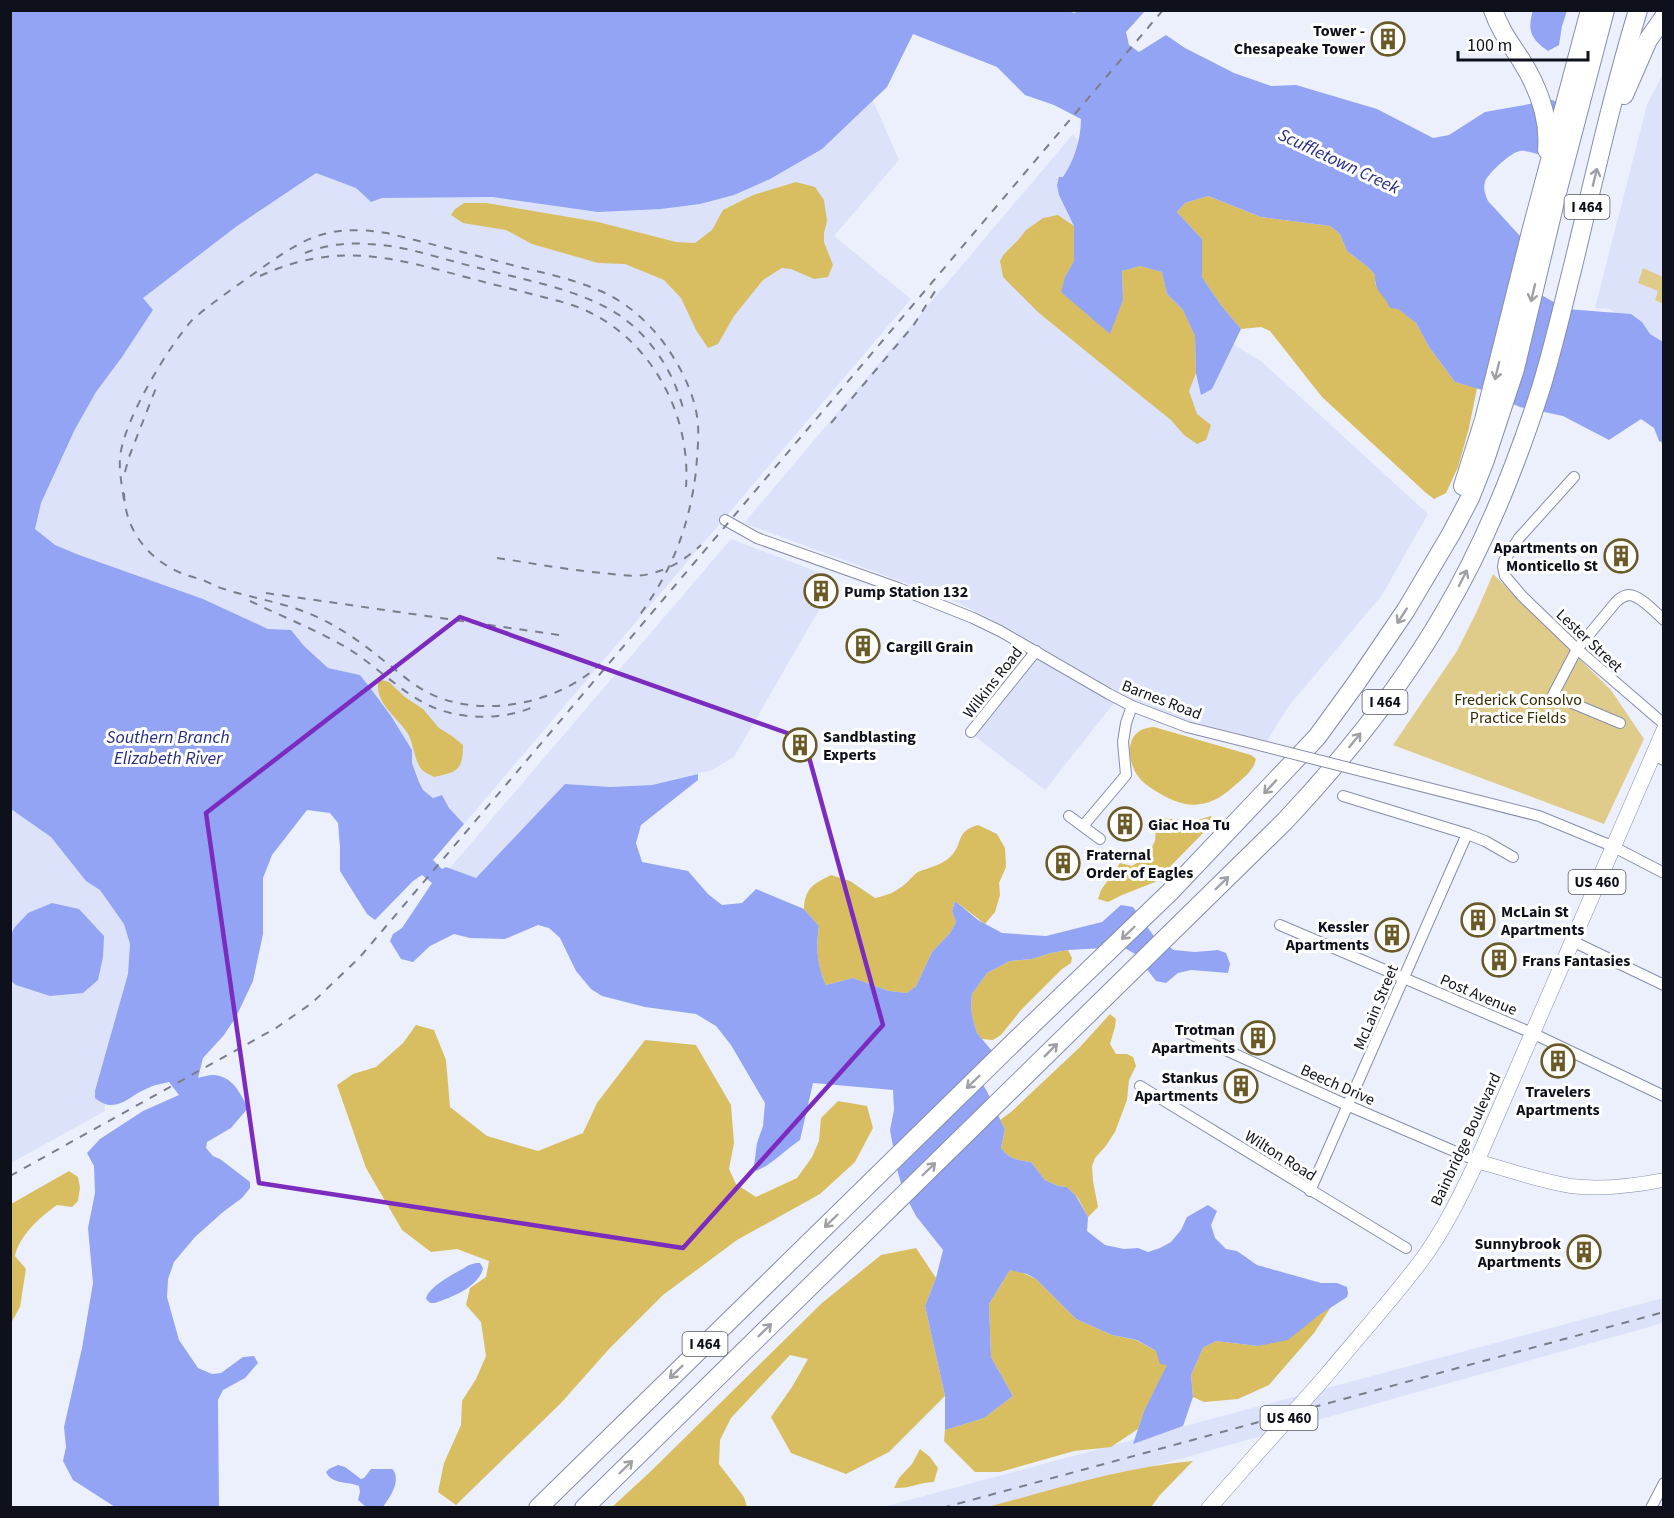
<svg xmlns="http://www.w3.org/2000/svg" width="1674" height="1518" font-family="'Source Sans 3',sans-serif">
<style>
.built{fill:#dce2fa}
.green{fill:#e0cc8a}
.forest{fill:#d8be61}
.water{fill:#92a4f3}
.lines{fill:none;stroke-linecap:round;stroke-linejoin:round}
.street-casing{stroke:#868dac;stroke-width:12}
.secondary-casing{stroke:#868dac;stroke-width:15}
.primary-casing{stroke:#868dac;stroke-width:16}
.highway-casing{stroke:#868dac;stroke-width:20}
.street{stroke:#fff;stroke-width:10}
.secondary{stroke:#fff;stroke-width:14}
.primary{stroke:#fff;stroke-width:15}
.highway{stroke:#fff;stroke-width:18}
.rail{stroke:#7b7e8a;stroke-width:2;stroke-dasharray:8 8;stroke-linecap:butt}
.street-bridge-casing{stroke:#868dac;stroke-width:12;stroke-linecap:butt}
.primary-bridge-casing{stroke:#868dac;stroke-width:16;stroke-linecap:butt}
.street-bridge{stroke:#fff;stroke-width:10}
.primary-bridge{stroke:#fff;stroke-width:15}
.oneway{stroke:#9fa0a4}
.marked{fill:none;stroke:#7b2cbf;stroke-width:4.5;stroke-linejoin:round}
.labels{text-anchor:middle;stroke-width:6;stroke-linejoin:round;paint-order:stroke}
.shield{fill:#fff;stroke:#565860;stroke-width:1.5}
.shield-label{font-size:15px;font-weight:bold;fill:#0e111c}
.poi-label{font-size:16px;font-weight:bold;fill:#0e111c;stroke:#fff;text-anchor:start}
.street-label{font-size:16px;fill:#0e111c;stroke:#fff}
.park-label{font-size:16px;fill:#342900;stroke:#fff}
.water-label{font-size:18px;font-style:italic;fill:#262a83;stroke:#fff}
</style>
<rect width="100%" height="100%" fill="#ecf0fd"/>
<g class="built">
<path d="M1663,74V343L1643,332L1610,309L1595,308L1647,105Z"/>
<path d="M871,96L899,160L834,236L911,299L464,824L449,808L442,795L433,798L423,790L412,763V750L391,716L360,675L328,668L304,646L291,630L268,629L96,572L11,519L10,488L91,280L266,154L356,188L371,202L382,198L418,197Z"/>
<path d="M1073,134L1224,338L1262,362L1428,514L1382,595L1288,707L1267,741L1175,717L1133,699L1103,683L995,621L956,602L744,523Z"/>
<path d="M731,539L818,572L810,597L824,601L734,757L712,770L652,785L610,787L565,784L476,878L466,882L449,869Z"/>
<path d="M1035,656L1070,678L1114,703L1045,790L972,734Z"/>
<path d="M10,802L51,831L153,942L106,1073L105,1111L11,1163Z"/>
<path d="M1663,1298V1323L1176,1460L999,1507L879,1508Z"/>
</g>
<g class="green">
<path d="M1643,268L1663,277V304L1655,300L1658,291L1638,283Z"/>
<path d="M1493,574L1611,690L1644,739L1604,824L1393,745L1457,651L1476,613Z"/>
</g>
<g class="forest">
<path d="M796,182L815,187L824,200L827,221L824,233V242L833,265L828,277L814,279L791,269L782,268L763,280L734,316L718,344L708,348L696,330L681,298L664,280L625,264L598,263L532,244L506,230L463,223L451,215L455,209L464,203H486L598,222L676,242L695,243L712,230L723,210L753,195Z"/>
<path d="M1208,196L1261,217L1330,226L1340,234L1347,251L1369,268L1375,275V284L1387,299L1416,323L1429,347L1455,382L1477,388L1469,428L1458,467L1446,493L1434,499L1425,492L1322,397L1270,331L1261,327L1241,329L1221,305L1202,277V239L1177,212L1185,203Z"/>
<path d="M1058,215L1074,226V261L1065,277L1088,314L1110,333L1123,300L1122,271L1140,266L1162,272L1167,294L1183,310L1195,336L1196,373L1189,391L1197,414L1211,425L1206,440L1197,444L1184,435L1171,420L1146,400L1039,313L1003,277L1000,261L1004,254L1019,239L1026,230L1043,218Z"/>
<path d="M382,680L389,682L405,697L423,709L439,728L452,736L463,745C463,771 457,772 434,777C431,775 425,773 422,770C414,760 414,745 408,734C398,717 376,705 378,683Z"/>
<path d="M1154,727L1251,755L1256,759C1253,772 1243,778 1233,787C1207,811 1183,809 1154,790C1146,785 1136,777 1133,767C1126,748 1130,728 1154,727Z"/>
<path d="M1211,816L1214,820L1207,829L1155,882L1122,895L1108,902L1098,899L1101,890L1120,863L1132,866L1140,861L1151,849L1155,841L1156,828L1160,818L1182,820L1201,819Z"/>
<path d="M978,825L997,834L1005,848L1006,867L999,883L1000,895L995,912L985,924L955,901L952,911L956,922L950,933L932,952L916,986L907,993L889,991L853,978L826,985C817,967 816,946 819,926L804,909C805,888 813,884 831,875L850,881L875,898C886,896 895,892 904,885C909,881 913,875 918,872C930,867 943,865 952,855C964,841 955,832 978,825Z"/>
<path d="M1068,950L1072,958L1071,963L1062,969L1021,1010L1001,1035L993,1040L982,1039L977,1033L972,1016L971,1005L972,994L987,973L1010,961L1032,959L1051,953Z"/>
<path d="M1110,1014L1116,1019L1115,1027L1110,1044L1116,1054H1127L1133,1057L1136,1066L1129,1080L1127,1100L1115,1132L1105,1147L1095,1158L1092,1166L1093,1181L1098,1207L1088,1217L1078,1198L1067,1187L1058,1186L1045,1180L1031,1162C1018,1160 1010,1160 1001,1148L1005,1129L1000,1120L1011,1112L1080,1047Z"/>
<path d="M416,1025L434,1030L446,1060L450,1107L487,1136L538,1151L583,1133L597,1103L645,1040L696,1045L731,1105L734,1143L729,1169L736,1184L756,1197L797,1178L812,1157L819,1141L821,1118L838,1101L867,1106L873,1128L855,1162L820,1194L737,1240L663,1295L609,1349L561,1403L456,1505L438,1492L444,1463L461,1425L462,1401L476,1379L486,1356L481,1322L466,1305L470,1288L486,1277L489,1261L457,1249L431,1252L402,1230L366,1168L337,1085L353,1074L376,1067L403,1043Z"/>
<path d="M69,1171L78,1177L80,1188L78,1201L72,1207L57,1205C40,1217 19,1236 15,1256L26,1269L20,1307L11,1323V1204Z"/>
<path d="M916,1248L936,1278L925,1306L945,1396L889,1452L846,1474L791,1453L771,1417L792,1387L808,1359L790,1355L731,1418L720,1440L719,1464L744,1497L747,1507L611,1508L650,1472L822,1303L881,1255Z"/>
<path d="M1010,1270L1021,1272L1036,1279L1076,1319L1112,1335L1136,1340L1156,1351L1169,1363L1144,1411L1138,1429L1111,1447L1074,1451L1000,1472H975L944,1441L945,1430L984,1418L1013,1396L991,1357L989,1304Z"/>
<path d="M1331,1307L1314,1333L1269,1385L1238,1399L1204,1402L1193,1397L1191,1375L1203,1348L1216,1341L1258,1346L1318,1316Z"/>
<path d="M920,1449L930,1457L938,1468L934,1482C920,1482 909,1489 894,1488L899,1478L912,1464Z"/>
<path d="M1193,1461L1160,1495L1151,1507H988C1056,1489 1123,1467 1193,1461Z"/>
</g>
<g class="water">
<path d="M1066,10L1074,13L1082,10L1145,11L1126,32L1129,45L1139,52L1166,35L1185,48L1234,73L1271,86L1296,85L1377,109L1433,138L1449,135L1485,112L1552,100L1574,109L1543,155C1536,154 1527,150 1520,151C1511,152 1487,174 1485,182C1483,189 1485,194 1488,201L1530,247L1536,292L1566,309L1631,314L1642,322L1650,334L1663,342V443L1659,441L1654,428L1641,419L1609,440L1563,416L1520,407L1482,390L1455,382L1429,347L1416,323L1398,309L1390,308C1385,294 1374,293 1375,275L1369,268L1347,251L1340,234L1330,226L1261,217L1208,196L1185,203L1177,212L1202,239V277L1221,305L1241,329L1212,389L1201,395L1196,373L1195,336L1183,310L1167,294L1162,272L1140,266L1122,271L1123,300L1110,334L1061,292L1065,277L1074,261V226L1059,195L1057,185L1059,177H1063C1074,161 1081,139 1081,119L1054,105L1025,95L997,67L913,34L887,87L822,149L770,179L734,195L700,204L661,209L598,212L493,197L382,198L371,202L356,188L316,173L237,226L143,298L153,310L122,357L96,392L75,429L41,503L35,529L55,545L79,555L203,599L268,629L291,630L304,646L328,668L360,675L371,689L391,716L412,750V763L419,782L423,790L433,798L442,795L449,808L464,824L433,860L442,869L446,867L476,878L565,784L610,787L652,785L698,774V780L641,825L636,843L642,862L688,871L708,894L722,905L742,903L756,889L804,909L819,926C816,945 817,967 826,985L853,978L889,991L907,993L916,986L932,952L950,933L956,922L952,911L955,901L978,920L1002,933L1046,936L1102,922L1121,905L1133,907L1156,939L1174,950L1195,952L1218,950L1226,953L1230,964L1228,973L1191,970L1178,973L1166,983L1156,981L1135,954L1123,947L1068,950L1051,953L1032,959L1010,961L987,973L972,994L971,1005L972,1016L977,1033L992,1051L979,1079C991,1095 996,1113 1005,1129L1001,1148C1010,1160 1018,1160 1031,1162L1045,1180L1058,1186L1067,1187L1076,1196L1088,1217L1087,1231L1105,1245L1124,1249L1138,1248L1148,1252L1160,1248L1171,1242L1181,1230L1187,1217L1208,1205L1217,1211L1211,1225L1215,1238L1226,1249L1237,1251L1257,1265L1321,1283H1337L1347,1287L1348,1293L1347,1297L1318,1316L1288,1340L1258,1346L1216,1341L1203,1348L1191,1375L1193,1397L1183,1426L1133,1444L1144,1411L1167,1365L1160,1364L1156,1351L1137,1340L1112,1335L1076,1319L1036,1279L1027,1274L1010,1270L989,1304L991,1357L1013,1396L984,1418L945,1430V1396L925,1306L936,1278L943,1250L916,1216L904,1193L898,1173L890,1130L894,1110L893,1090L813,1083L800,1140C785,1150 773,1164 756,1171L754,1166L757,1143L763,1126L765,1103L731,1045L716,1026L696,1014L645,1007L602,996L591,989L576,971L560,938L549,928L538,925L505,939L470,938L454,934L430,946L413,962L401,959L390,941L393,934L402,928L432,883L422,875L413,881L375,920L367,914L340,871V847L338,823L330,813L307,810L272,855L263,878V934L253,981L236,1017L224,1035L203,1058L198,1078C202,1077 208,1075 213,1075C233,1076 240,1093 248,1108L231,1128L207,1142L206,1148L213,1156L220,1159L250,1182V1188L242,1198L223,1212L195,1237L174,1262L168,1279L167,1297L179,1340L198,1368L212,1374L221,1373L243,1357L254,1356L258,1363L245,1378L223,1390L218,1400L219,1507H115L73,1480L63,1461L66,1447L64,1427L82,1348L93,1283L88,1228L95,1193L94,1166L87,1153L100,1139L143,1111L179,1095L169,1082C161,1084 153,1085 146,1089C127,1097 116,1115 95,1098V1091L128,974L130,944L124,924L100,890L86,881L51,837L11,809V11Z"/>
<path d="M1533,10L1567,11L1562,26L1559,45L1548,51C1531,39 1527,31 1533,10Z"/>
<path d="M52,903L79,909L104,936L103,957L98,980L83,993L50,996L16,985L11,981V934L15,927L28,913Z"/>
<path d="M476,1263H480L483,1268C479,1287 452,1297 435,1303H430L426,1299C428,1286 458,1272 469,1265Z"/>
<path d="M338,1465L345,1467L361,1479L364,1478L371,1469H392L394,1471C400,1483 390,1497 383,1507H366L358,1500L360,1492L359,1486C348,1481 332,1485 326,1472L329,1469Z"/>
</g>
<g class="lines">
<g class="street-casing">
<g id="street">
<path d="M1574,477L1519,538L1504,561L1503,567L1505,576L1522,596L1577,649L1664,724"/>
<path d="M725,520L757,538L898,588L973,618L1000,631L1109,694L1132,706L1187,727L1243,741"/>
<path d="M1620,723L1553,695L1577,649L1616,602C1619,599 1623,596 1628,595C1639,594 1656,613 1664,620"/>
<path d="M971,732L1036,651"/>
<path d="M1653,755L1664,760"/>
<path d="M1377,775L1539,816L1612,846L1664,873"/>
<path d="M1343,796L1467,834L1485,841L1513,857"/>
<path d="M1069,816L1100,839"/>
<path d="M1083,826L1126,775L1123,742L1126,723L1132,706"/>
<path d="M1280,925L1532,1033L1664,1096"/>
<path d="M1572,941L1664,985"/>
<path d="M1186,1032L1349,1106L1477,1161"/>
<path d="M1140,1086L1406,1248"/>
<path d="M1310,1191L1467,834"/>
<path d="M1651,1508L1664,1483"/>
</g>
</g>
<g class="secondary-casing">
<path id="secondary" d="M1477,1161C1508,1170 1540,1181 1571,1186C1602,1190 1633,1186 1664,1180"/>
</g>
<g class="primary-casing">
<g id="primary">
<path d="M1325,1377C1357,1338 1391,1301 1421,1261C1444,1230 1461,1195 1477,1161L1664,730"/>
<path d="M1209,1508L1253,1458"/>
</g>
</g>
<g class="highway-casing">
<g id="highway">
<path d="M1493,10C1500,30 1510,43 1521,60C1538,87 1550,117 1547,150"/>
<path d="M1624,95L1648,40L1664,17"/>
<path d="M1463,486L1484,420L1531,232L1590,10"/>
<path d="M538,1508L1015,1041L1170,892L1317,737L1357,682L1406,610L1451,534L1470,498L1485,460L1515,369L1558,189L1605,10"/>
<path d="M584,1508L1285,821C1345,757 1400,689 1444,613C1486,542 1516,466 1541,388C1553,349 1562,309 1572,270C1593,183 1612,96 1638,10"/>
</g>
</g>
<use href="#street" class="street"/>
<use href="#secondary" class="secondary"/>
<use href="#primary" class="primary"/>
<use href="#highway" class="highway"/>
<g class="rail">
<path d="M305,253C326,245 347,242 368,244C403,245 438,258 471,266C519,279 578,288 619,315C651,337 673,371 683,408"/>
<path d="M260,276C339,240 394,258 473,279C495,285 517,290 539,296C555,300 572,304 587,311C653,342 691,416 686,487"/>
<path d="M831,423L913,326L939,285"/>
<path d="M125,472L129,457L156,388"/>
<path d="M124,493C125,530 148,559 181,573C188,576 196,578 203,580C210,583 216,587 224,589C255,599 288,603 319,618C343,629 363,644 383,660C398,671 411,684 427,692C479,720 559,704 600,664"/>
<path d="M124,500C122,486 119,472 120,458C123,421 168,347 193,319C212,303 232,289 252,275C301,240 324,223 387,233C431,244 475,255 519,267C549,274 581,281 609,295C632,307 652,326 666,346C682,369 696,397 698,425C699,440 697,456 696,471C689,529 671,573 636,620"/>
<path d="M497,558C532,563 567,570 603,573C619,575 637,578 653,573C672,568 687,558 701,545"/>
<path d="M266,593L559,635"/>
<path d="M250,601C281,616 314,629 344,646C373,663 397,689 426,704C457,720 501,721 533,707"/>
<path d="M10,1176L276,1028L312,1003L360,957L1163,10"/>
<path d="M942,1508L1664,1312"/>
</g>
<g class="street-bridge-casing">
<path id="street-bridge" d="M1243,741L1377,775"/>
</g>
<g class="primary-bridge-casing">
<path id="primary-bridge" d="M1253,1458L1325,1377"/>
</g>
<use href="#street-bridge" class="street-bridge"/>
<use href="#primary-bridge" class="primary-bridge"/>
</g>
<defs><path id="oneway-shaft" d="M-6 0H5M1.5-3L5.5 0L1.5 3" fill="none" stroke-width="1.6" stroke-linecap="round" stroke-linejoin="round" transform="scale(1.5)"/></defs>
<g class="oneway">
<use href="#oneway-shaft" transform="translate(1595 177) rotate(-76)"/>
<use href="#oneway-shaft" transform="translate(1533 293) rotate(103)"/>
<use href="#oneway-shaft" transform="translate(1497 371) rotate(104)"/>
<use href="#oneway-shaft" transform="translate(1463 578) rotate(-63)"/>
<use href="#oneway-shaft" transform="translate(1402 616) rotate(123)"/>
<use href="#oneway-shaft" transform="translate(1355 740) rotate(-51)"/>
<use href="#oneway-shaft" transform="translate(1270 787) rotate(133)"/>
<use href="#oneway-shaft" transform="translate(1222 883) rotate(-44)"/>
<use href="#oneway-shaft" transform="translate(1128 933) rotate(136)"/>
<use href="#oneway-shaft" transform="translate(1051 1050) rotate(-45)"/>
<use href="#oneway-shaft" transform="translate(973 1082) rotate(136)"/>
<use href="#oneway-shaft" transform="translate(929 1169) rotate(-44)"/>
<use href="#oneway-shaft" transform="translate(831 1221) rotate(136)"/>
<use href="#oneway-shaft" transform="translate(765 1330) rotate(-44)"/>
<use href="#oneway-shaft" transform="translate(676 1372) rotate(136)"/>
<use href="#oneway-shaft" transform="translate(626 1467) rotate(-44)"/>
</g>
<path class="marked" d="M460,617L804,739L883,1025L683,1248L259,1183L206,813Z"/>
<defs>
<g id="building-ring" transform="scale(1.725)"><circle r="9.5" fill="#fff" stroke="#695a27" stroke-width="1.5"/><path d="M-4-6H4V6H1V3H-1V6H-4ZM-2.5-4.3h1.7v1.8h-1.7ZM.8-4.3h1.7v1.8H.8ZM-2.5-1h1.7V.8h-1.7ZM.8-1h1.7V.8H.8Z" fill="#695a27"/></g>
</defs>
<g fill-rule="evenodd">
<use href="#building-ring" x="1388" y="39"/>
<use href="#building-ring" x="1621" y="556"/>
<use href="#building-ring" x="821" y="591"/>
<use href="#building-ring" x="863" y="646"/>
<use href="#building-ring" x="800" y="745"/>
<use href="#building-ring" x="1125" y="824"/>
<use href="#building-ring" x="1063" y="863"/>
<use href="#building-ring" x="1478" y="920"/>
<use href="#building-ring" x="1392" y="935"/>
<use href="#building-ring" x="1499" y="960"/>
<use href="#building-ring" x="1258" y="1038"/>
<use href="#building-ring" x="1558" y="1061"/>
<use href="#building-ring" x="1241" y="1086"/>
<use href="#building-ring" x="1584" y="1252"/>
</g>
<g class="labels">
<g class="shield">
<rect x="1564.5" y="195" width="45" height="24" rx="4.5"/>
<rect x="1362.5" y="690" width="45" height="24" rx="4.5"/>
<rect x="1568.5" y="870" width="57" height="24" rx="4.5"/>
<rect x="682.5" y="1332" width="45" height="24" rx="4.5"/>
<rect x="1260.5" y="1406" width="57" height="24" rx="4.5"/>
</g>
<g class="shield-label">
<text x="1587" y="212">I 464</text>
<text x="1385" y="707">I 464</text>
<text x="1597" y="887">US 460</text>
<text x="705" y="1349">I 464</text>
<text x="1289" y="1423">US 460</text>
</g>
<g class="poi-label">
<text x="1365" y="36" text-anchor="end">Tower -<tspan x="1365" dy="18">Chesapeake Tower</tspan></text>
<text x="1598" y="553" text-anchor="end">Apartments on<tspan x="1598" dy="18">Monticello St</tspan></text>
<text x="844" y="597">Pump Station 132</text>
<text x="886" y="652">Cargill Grain</text>
<text x="823" y="742">Sandblasting<tspan x="823" dy="18">Experts</tspan></text>
<text x="1148" y="830">Giac Hoa Tu</text>
<text x="1086" y="860">Fraternal<tspan x="1086" dy="18">Order of Eagles</tspan></text>
<text x="1501" y="917">McLain St<tspan x="1501" dy="18">Apartments</tspan></text>
<text x="1369" y="932" text-anchor="end">Kessler<tspan x="1369" dy="18">Apartments</tspan></text>
<text x="1522" y="966">Frans Fantasies</text>
<text x="1235" y="1035" text-anchor="end">Trotman<tspan x="1235" dy="18">Apartments</tspan></text>
<text x="1218" y="1083" text-anchor="end">Stankus<tspan x="1218" dy="18">Apartments</tspan></text>
<text x="1558" y="1097" text-anchor="middle">Travelers<tspan x="1558" dy="18">Apartments</tspan></text>
<text x="1561" y="1249" text-anchor="end">Sunnybrook<tspan x="1561" dy="18">Apartments</tspan></text>
</g>
<g class="street-label">
<text transform="translate(1590 640) rotate(43)" y="6">Lester Street</text>
<text transform="translate(992 682) rotate(-52)" y="6">Wilkins Road</text>
<text transform="translate(1162 699) rotate(21)" y="6">Barnes Road</text>
<text transform="translate(1479 994) rotate(23)" y="6">Post Avenue</text>
<text transform="translate(1375 1007) rotate(-67)" y="6">McLain Street</text>
<text transform="translate(1338 1084) rotate(24)" y="6">Beech Drive</text>
<text transform="translate(1465 1139) rotate(-65)" y="6">Bainbridge Boulevard</text>
<text transform="translate(1281 1155) rotate(32)" y="6">Wilton Road</text>
</g>
<g class="park-label">
<text x="1518" y="705">Frederick Consolvo<tspan x="1518" dy="18">Practice Fields</tspan></text>
</g>
<g class="water-label">
<text transform="translate(1339 161) rotate(25)" y="6">Scuffletown Creek</text>
<text x="168" y="743">Southern Branch<tspan x="168" dy="21">Elizabeth River</tspan></text>
</g>
</g>
<rect width="1674" height="1518" fill="none" stroke="#0e111c" stroke-width="24"/>
<path d="M1458 51v9h130v-9" fill="none" stroke="#0e111c" stroke-width="3"/>
<text x="1467" y="51" font-size="18" fill="#0e111c" stroke="#ffffff" stroke-width="4.5" paint-order="stroke">100 m</text>
</svg>
